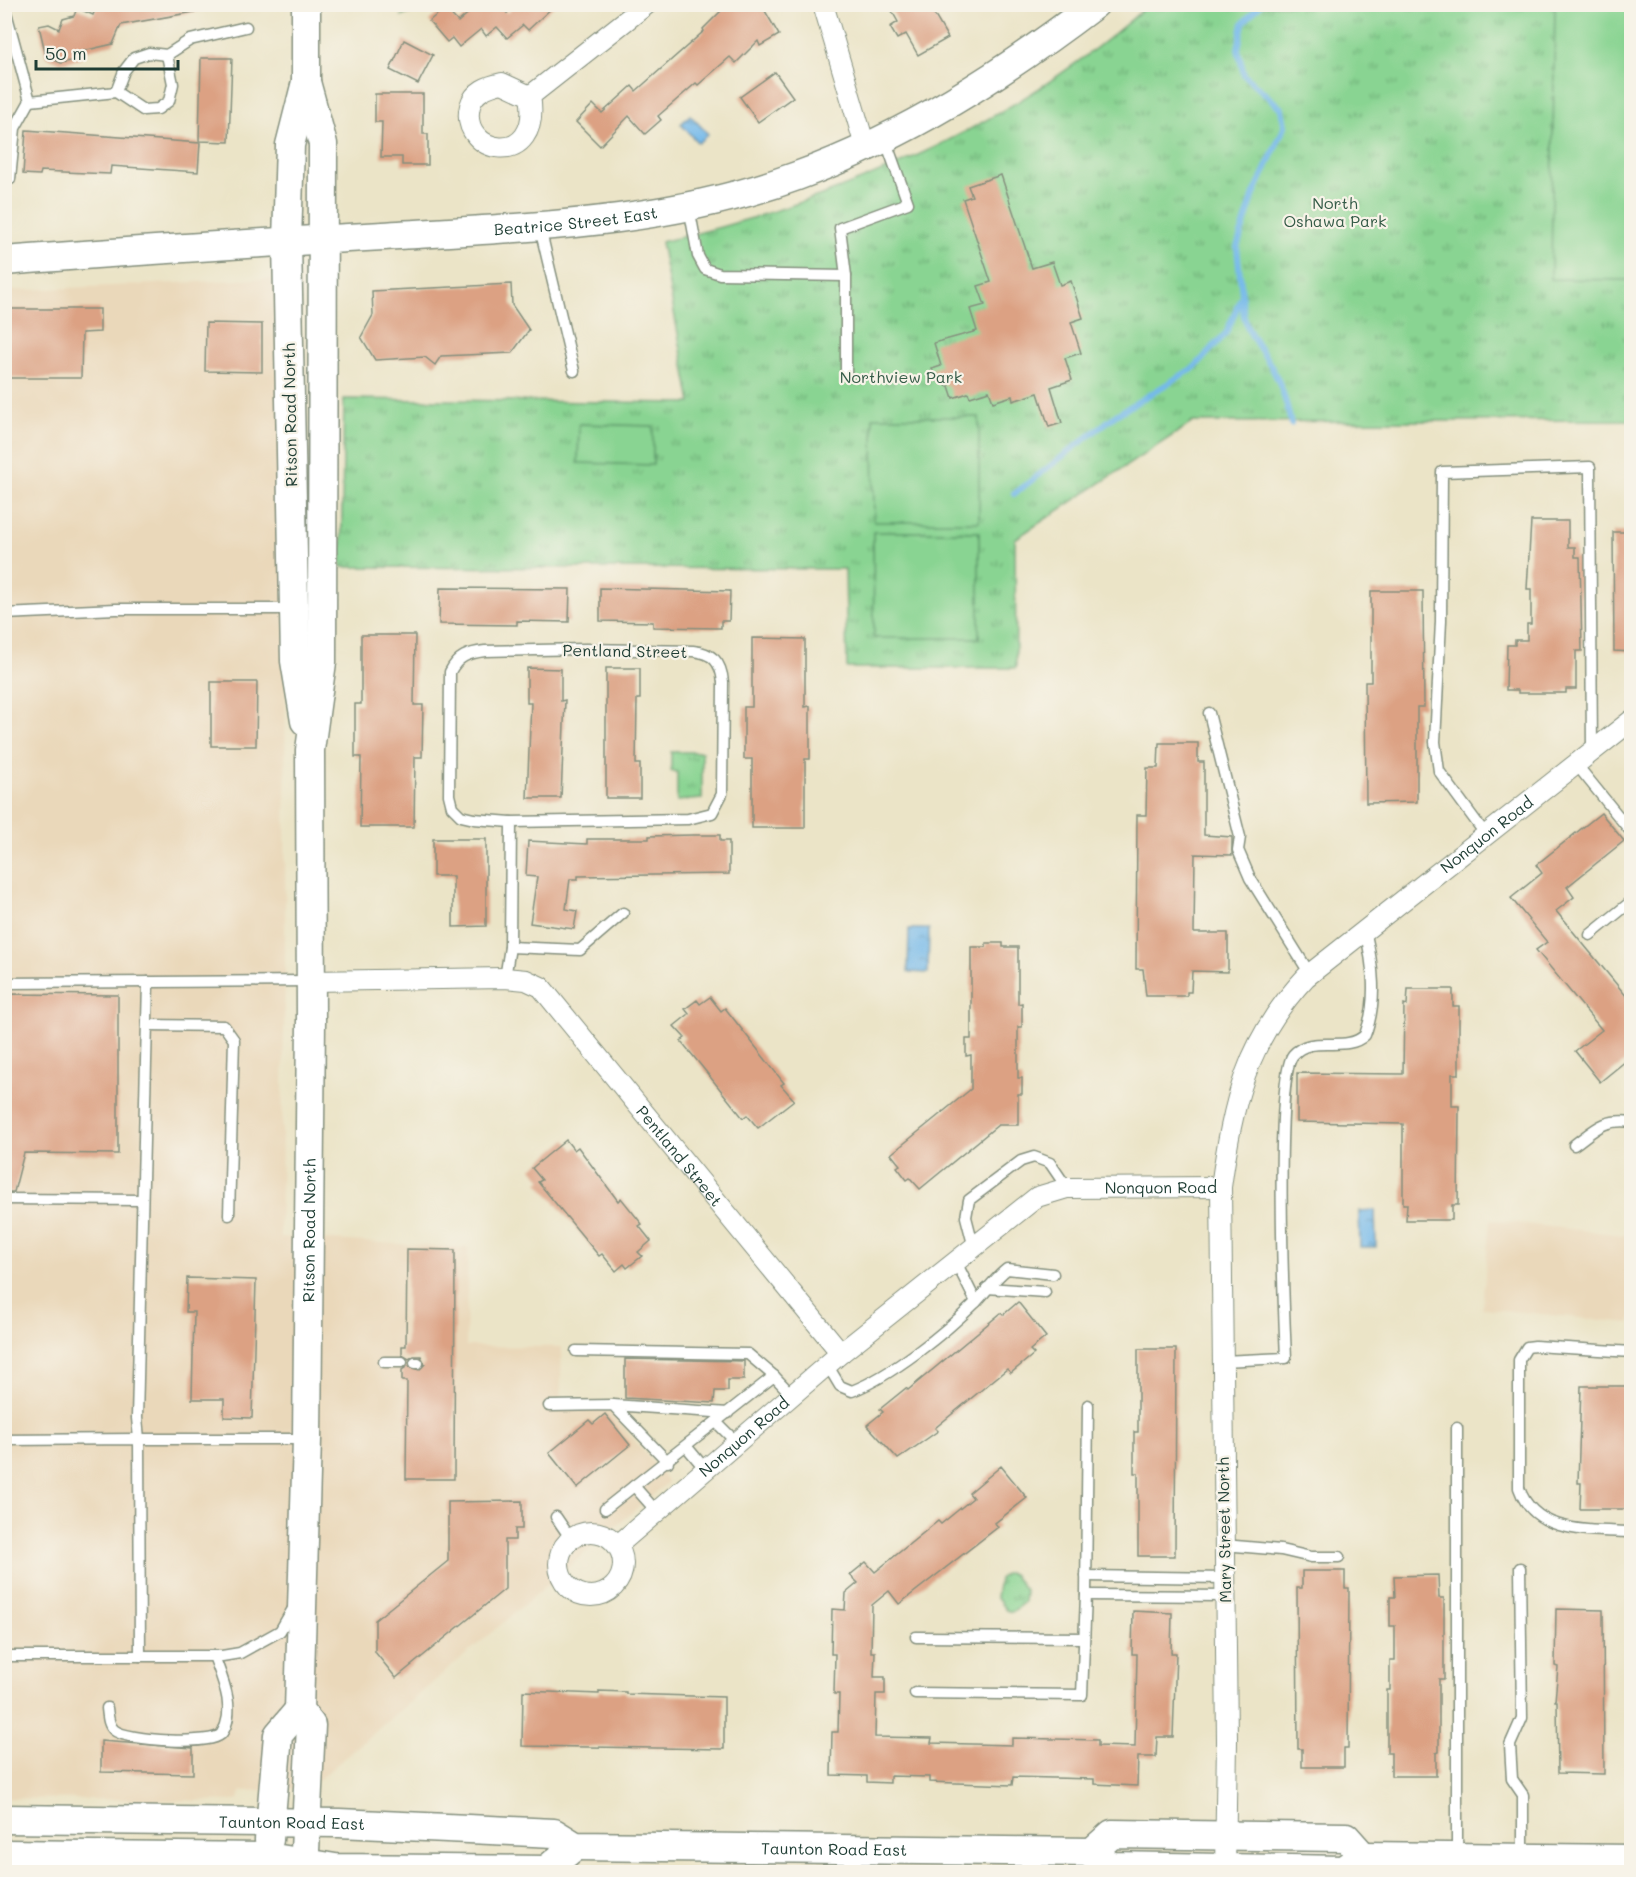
<svg xmlns="http://www.w3.org/2000/svg" width="1636" height="1877" font-family="Mali,sans-serif">
<style>
.built{fill:#ead8ba}
.park{fill:url(#park-tufts);stroke:#548863;stroke-width:1.5}
.pitch{fill:#89d492;stroke:#548863;stroke-width:1.5}
.water{fill:url(#water-ripples);stroke:#4a7b8f;stroke-width:1.5}
.lines{fill:none;stroke-linecap:round;stroke-linejoin:round}
.stream{stroke:#74b9ea;stroke-width:6}
.building{fill:#dca183}
.lane-casing{stroke:#85907e;stroke-width:13}
.street-casing{stroke:#85907e;stroke-width:22}
.secondary-casing{stroke:#85907e;stroke-width:31}
.lane{stroke:#fff;stroke-width:10}
.street{stroke:#fff;stroke-width:20}
.secondary{stroke:#fff;stroke-width:28}
.labels{text-anchor:middle;stroke-width:4.5;stroke-linejoin:round;paint-order:stroke}
.park-label{font-size:16px;fill:#345b47;stroke:#f7f3e8}
.street-label{font-size:16px;fill:#1f3d34;stroke:#f7f3e8}
</style>
<defs>
<pattern id="park-tufts" width="24" height="20" patternUnits="userSpaceOnUse" patternTransform="scale(1.5)"><rect width="24" height="20" fill="#89d492"/><path d="M3 7l-1-3M5 7V3M7 7l1-3M15 17l-1-3M17 17v-4M19 17l1-3" fill="none" stroke="#6fad78"/></pattern>
<pattern id="water-ripples" width="26" height="14" patternUnits="userSpaceOnUse" patternTransform="scale(1.5)"><rect width="26" height="14" fill="#74b9ea"/><path d="M2 4q2-2 4 0t4 0M15 11q2-2 4 0t4 0" fill="none" stroke="#5f98be"/></pattern>
</defs>
<rect width="100%" height="100%" fill="#f7f3e8"/>
<filter id="ink" filterUnits="userSpaceOnUse"><feTurbulence type="fractalNoise" baseFrequency=".0167" numOctaves="2"/><feDisplacementMap in="SourceGraphic" scale="12" xChannelSelector="R" yChannelSelector="G"/><feConvolveMatrix kernelMatrix="1 2 1 2 8 2 1 2 1" color-interpolation-filters="sRGB"/></filter>
<filter id="wash" filterUnits="userSpaceOnUse"><feTurbulence type="fractalNoise" baseFrequency=".008" numOctaves="4" result="noise"/><feDisplacementMap in="SourceGraphic" scale="24" xChannelSelector="R" yChannelSelector="G"/><feGaussianBlur stdDeviation="1.35" result="paint"/><feColorMatrix in="noise" values="0 0 0 0 0 0 0 0 0 0 0 0 0 0 0 0 0 1.4 0 .05"/><feComposite in="paint" operator="in"/></filter>
<g filter="url(#wash)">
<rect width="100%" height="100%" fill="#ebe4c7"/>
<g class="built">
<path d="M286,278L285,978L280,1237L468,1248L466,1346L562,1347L560,1406L610,1410L668,1482L309,1788L242,1791L237,1801L5,1798L4,291Z"/>
<path d="M1490,1220L1631,1236V1323L1482,1308Z"/>
</g>
<g class="park">
<path d="M405,5V4L431,5L402,16Z"/>
<path d="M1148,5H1631V420L1193,422L1015,539L1016,668H847L845,569L341,567L344,399L691,403L661,242C839,201 1011,128 1148,5Z"/>
<path d="M671,752H702V799L677,801V772L671,771Z"/>
<path d="M1006,1573L1013,1574L1025,1590L1024,1602L1012,1612L1006,1610L996,1597L999,1579Z"/>
</g>
<g class="pitch">
<path d="M1555,5H1631V280L1551,279Z"/>
<path d="M873,417H979V522H874Z"/>
<path d="M579,424L653,426V465L578,463Z"/>
<path d="M873,532H979V638H874Z"/>
</g>
<g class="water">
<path d="M690,115L708,134L698,143L681,124Z"/>
<path d="M909,929H929L928,973L908,972Z"/>
<path d="M1375,1210L1376,1247H1360L1359,1211Z"/>
</g>
<g class="lines">
<g class="stream">
<path d="M1242,299C1243,331 1256,340 1271,366C1282,385 1287,403 1291,424"/>
<path d="M1014,494L1116,415L1195,367L1227,332L1242,295L1237,247L1254,194L1285,126L1282,109L1244,75L1238,49L1243,23L1261,4"/>
</g>
</g>
<g id="blocks">
<g class="building">
<path d="M102,4H199V11L121,25L113,44L83,51L80,59L61,63L46,56L39,26L49,24L59,29L63,19L74,16L77,8L93,15L97,5Z"/>
<path d="M479,4H500L507,13L516,4H556L528,30L523,25L507,38L497,27L486,36L481,29L459,47L452,38L447,42L429,21L445,8L458,22Z"/>
<path d="M728,4H761L779,35L760,46L758,41L736,63L730,57L698,85L696,83L658,116L661,120L645,134L629,116L600,146L576,122L593,104L602,113L632,86L636,91L704,31L703,29Z"/>
<path d="M888,4H928L948,38L918,55L906,34L897,39L890,27L898,22Z"/>
<path d="M404,40L433,55L418,84L390,70Z"/>
<path d="M201,58H232L229,142L199,141Z"/>
<path d="M775,72L793,97L758,122L740,97Z"/>
<path d="M375,94H423V134H428V165H402V157H381L382,122H375Z"/>
<path d="M26,130L200,143L198,172L111,166L110,174L41,171L40,175L23,174Z"/>
<path d="M1001,175L1032,268L1052,262L1060,285L1071,281L1083,318L1071,322L1081,353L1065,358L1072,380L1051,387L1062,423L1049,427L1038,393L1013,401L1012,396L993,402L989,391L970,397L968,393L953,398L949,386L935,380L932,369L941,366L934,343L977,331L970,309L985,305L978,286L991,282L963,199L972,196L968,186Z"/>
<path d="M511,284L512,305L529,330L512,353L441,356L435,365L425,357L375,360L361,337L373,315L372,291Z"/>
<path d="M4,309H100V332L82,333L81,378H4Z"/>
<path d="M206,323L262,324V372L205,371Z"/>
<path d="M1531,521H1568V547H1575V557H1580L1582,651H1576V689H1566V693H1518V690H1506L1507,645H1515V640H1527V624H1531V589H1527Z"/>
<path d="M1613,532H1632V652L1614,651Z"/>
<path d="M440,588L570,589L569,622L517,621V625L439,624Z"/>
<path d="M600,588L730,591L729,621H721V628L653,627V622L600,621Z"/>
<path d="M1371,591H1423L1424,707H1417V802L1366,803L1365,682H1371Z"/>
<path d="M361,635H415L414,705H423L422,757H415L414,827H360L361,757H355V704H361Z"/>
<path d="M752,638L805,639V707L810,706V759H805V828H752V759H744V707H752Z"/>
<path d="M527,668L561,669V701L565,700L561,798H527L531,703H527Z"/>
<path d="M606,668H640V699H637L636,764H640V798H606Z"/>
<path d="M211,682H257L256,746H211Z"/>
<path d="M1159,743H1198V762H1204V835L1232,837V855L1195,854L1194,933H1228V972L1192,971L1191,992H1187V996H1146L1143,969H1136L1137,815H1146L1147,768H1158Z"/>
<path d="M1601,813L1624,841L1567,887L1574,897L1556,911L1632,1003V1056L1600,1082L1575,1051L1602,1030L1536,950L1547,942L1511,898L1542,873L1536,865Z"/>
<path d="M693,835H720V841H729V874L578,876V879H570L566,909L577,911L574,929L530,923L537,877L526,876L528,841L587,844V839H649V836Z"/>
<path d="M433,839H486V926L453,927V876H433Z"/>
<path d="M986,943H1003V947H1018V1004L1022,1003V1027H1018V1078H1022V1094H1018V1125H998L920,1189L910,1178L907,1180L897,1167L900,1165L891,1154L971,1089V1055L966,1056V1039H971V947H986Z"/>
<path d="M1408,989H1453V1006H1459V1074H1452V1106H1459L1458,1205H1452V1220H1406L1407,1204H1403V1124L1297,1122V1073L1403,1074L1404,1004L1407,1005Z"/>
<path d="M4,994L118,995V1154L24,1153L14,1192H4Z"/>
<path d="M710,997L721,1011L725,1008L784,1083L781,1085L794,1100L758,1128L747,1115L743,1118L703,1068L681,1041L685,1038L674,1026L689,1014L685,1009L697,1000L700,1004Z"/>
<path d="M566,1140L574,1150L578,1147L618,1201L621,1198L642,1224L639,1226L651,1241L638,1252L642,1256L627,1268L624,1264L616,1271L602,1254L599,1256L538,1182L542,1180L532,1168Z"/>
<path d="M407,1249L455,1250L454,1479H406L407,1381H402V1370L408,1366L419,1370L425,1364L421,1356H414L409,1359L402,1355V1346H406Z"/>
<path d="M187,1278L256,1280L252,1418L224,1417V1399H192L194,1312H186Z"/>
<path d="M1018,1302L1046,1337L1030,1350L1034,1354L1011,1373L1007,1369L935,1428L938,1431L898,1459L867,1425L883,1412L880,1409L906,1388L908,1390L1001,1313L1003,1315Z"/>
<path d="M1138,1349H1176L1175,1556H1138V1473H1134V1432H1138Z"/>
<path d="M625,1359L744,1361V1380H728V1391H715L714,1403L625,1398Z"/>
<path d="M1581,1386H1632V1509H1580L1581,1483H1578Z"/>
<path d="M605,1414L630,1445L577,1488L549,1453L589,1420L593,1424Z"/>
<path d="M1001,1466L1027,1498L995,1523L998,1527L899,1604L889,1591L872,1605L871,1652H875L874,1677H885V1694H876L875,1737L932,1738L931,1743L1012,1745V1738L1098,1740V1746L1135,1747L1137,1654H1132L1133,1611L1172,1613L1171,1653H1176L1173,1737H1157L1156,1757H1138L1137,1786L1094,1784V1779L1013,1777L1012,1785L929,1782V1777L890,1776V1783L867,1782V1776L831,1775L832,1732H838L839,1694H834L835,1654H831L832,1609L845,1610L846,1593L858,1583L850,1575L866,1562L875,1572L938,1521L941,1524L973,1498L969,1493Z"/>
<path d="M522,1501V1529H515V1540H505V1589L396,1678L375,1652V1620L448,1561V1502Z"/>
<path d="M1302,1571H1345V1588H1349L1348,1748H1344V1767H1302V1749H1298L1297,1588H1302Z"/>
<path d="M1438,1575L1439,1598H1444V1679H1439V1752L1436,1753V1776H1391V1753H1387V1690H1390V1660H1395V1626H1390V1597H1395L1394,1576Z"/>
<path d="M1556,1609L1603,1610L1604,1774L1558,1773L1557,1701H1555L1558,1667L1555,1666Z"/>
<path d="M523,1691L599,1694V1691L626,1692V1694L724,1697V1749L522,1746Z"/>
<path d="M101,1741L193,1748V1774L101,1772Z"/>
</g>
</g>
</g>
<g filter="url(#ink)">
<use href="#blocks" fill-opacity="0" stroke="#85907e" stroke-width="1.5"/>
<g class="lines">
<g class="lane-casing">
<g id="lane">
<path d="M4,5L30,101L116,92L143,110L158,109L169,101L173,84L167,55"/>
<path d="M116,92L124,71L134,58L149,53L167,55L190,40L246,27"/>
<path d="M4,180L10,179L15,128L30,101"/>
<path d="M689,207L698,256L705,269L720,274L846,276"/>
<path d="M540,228L574,371"/>
<path d="M846,375V276L840,228L908,203L885,139"/>
<path d="M4,614L116,609H292"/>
<path d="M586,649L693,651C713,653 721,662 723,682L722,794L712,813L688,819L511,822L474,819L461,816L452,807L449,795L450,672C458,656 468,653 485,651Z"/>
<path d="M1209,713L1240,837L1238,850L1250,878L1310,974"/>
<path d="M1576,764L1632,833"/>
<path d="M1486,835L1439,771L1435,742L1441,621L1442,472L1590,467L1592,750"/>
<path d="M1590,935L1632,901"/>
<path d="M510,947L580,950L623,913"/>
<path d="M505,978L510,947L511,822"/>
<path d="M148,982L137,1418L139,1439H307"/>
<path d="M4,983L310,981"/>
<path d="M148,1025L224,1026L234,1040L229,1215"/>
<path d="M1574,1145C1596,1129 1604,1118 1632,1122"/>
<path d="M4,1199L141,1200"/>
<path d="M974,1248L966,1217L969,1200L1021,1161L1034,1157L1050,1163L1067,1188"/>
<path d="M956,1262L976,1302"/>
<path d="M987,1288L1045,1292"/>
<path d="M576,1351L748,1354L774,1376"/>
<path d="M1632,1352L1535,1346L1527,1347L1519,1360V1488C1535,1535 1591,1530 1632,1532"/>
<path d="M1223,1361L1286,1358C1284,1314 1274,1078 1293,1055C1312,1033 1345,1054 1365,1035C1378,1001 1373,964 1365,930"/>
<path d="M384,1362H402"/>
<path d="M415,1363H418"/>
<path d="M828,1366L840,1386L852,1391C891,1376 945,1333 975,1303C986,1292 994,1279 1007,1269L1053,1274"/>
<path d="M613,1405L728,1413"/>
<path d="M549,1406L613,1405L668,1462"/>
<path d="M716,1422L737,1443"/>
<path d="M1457,1428V1856"/>
<path d="M4,1440L139,1439L140,1656"/>
<path d="M686,1446L706,1470"/>
<path d="M605,1509L634,1486"/>
<path d="M657,1512L634,1486L774,1376L792,1395"/>
<path d="M556,1517L571,1539"/>
<path d="M1224,1545L1281,1550L1311,1557H1339"/>
<path d="M1520,1568L1522,1718L1510,1745L1512,1779L1523,1795V1855"/>
<path d="M1086,1576L1225,1578"/>
<path d="M1086,1595L1225,1596"/>
<path d="M916,1637L1084,1638"/>
<path d="M4,1656H222L240,1653L280,1631L294,1607"/>
<path d="M915,1693L1082,1695L1086,1595L1088,1405"/>
<path d="M107,1708C108,1716 108,1725 114,1730C126,1741 214,1746 222,1733C237,1710 222,1678 214,1656"/>
</g>
</g>
<g class="street-casing">
<g id="street">
<path d="M823,4L865,146"/>
<path d="M502,83L530,96C543,171 458,155 470,106C474,91 488,86 502,83Z"/>
<path d="M530,96L647,4"/>
<path id="s1" d="M311,981L505,978L526,980L541,987L841,1353"/>
<circle cx="591" cy="1564" r="32"/>
<path id="s2" d="M618,1545L841,1353L1037,1197L1067,1188L1221,1187"/>
<path id="s3" d="M1225,1872L1227,1741L1221,1187C1233,1102 1246,1041 1306,977L1632,720"/>
</g>
</g>
<g class="secondary-casing">
<g id="secondary">
<path id="s4" d="M4,261C131,251 257,243 383,236C524,227 664,225 797,176C907,136 1003,74 1095,4"/>
<path d="M305,721L295,661L287,241L290,145L306,82V4"/>
<path id="s5" d="M4,1819L339,1823L554,1833L575,1846L1092,1852L1111,1866L1343,1870L1363,1856L1632,1859"/>
<path d="M269,1840L278,1735L299,1710"/>
<path d="M1092,1852L1112,1834L1346,1837L1363,1856"/>
<path d="M4,1854L268,1857L335,1868L546,1870L575,1846"/>
<path id="s6" d="M304,1872L311,1725L299,1710L307,1439L311,1021L310,750L322,662L323,144L306,82"/>
</g>
</g>
<use href="#lane" class="lane"/>
<use href="#street" class="street"/>
<use href="#secondary" class="secondary"/>
</g>
</g>
<g class="labels">
<g class="park-label">
<text x="1335" y="209">North<tspan x="1335" dy="18">Oshawa Park</tspan></text>
<text x="901" y="383">Northview Park</text>
</g>
<g class="street-label">
<text dy="6" stroke="none"><textPath href="#s4" startOffset="573">Beatrice Street East</textPath></text>
<text transform="translate(290 415) rotate(-91)" y="6">Ritson Road North</text>
<text transform="translate(625 651) rotate(1)" y="6">Pentland Street</text>
<text dy="6" stroke="none"><textPath href="#s3" startOffset="1146">Nonquon Road</textPath></text>
<text dy="6" stroke="none"><textPath href="#s1" startOffset="450">Pentland Street</textPath></text>
<text dy="6" stroke="none"><textPath href="#s2" startOffset="670">Nonquon Road</textPath></text>
<text dy="6" stroke="none"><textPath href="#s6" startOffset="646">Ritson Road North</textPath></text>
<text dy="6" stroke="none"><textPath href="#s2" startOffset="166">Nonquon Road</textPath></text>
<text transform="translate(1224 1530) rotate(-91)" y="6">Mary Street North</text>
<text dy="6" stroke="none"><textPath href="#s5" startOffset="288">Taunton Road East</textPath></text>
<text dy="6" stroke="none"><textPath href="#s5" startOffset="834">Taunton Road East</textPath></text>
</g>
</g>
<rect width="1636" height="1877" fill="none" stroke="#f7f3e8" stroke-width="24"/>
<path d="M36 60v9h142v-9" fill="none" stroke="#1f3d34" stroke-width="3"/>
<text x="45" y="60" font-size="18" fill="#1f3d34" stroke="#f7f3e8" stroke-width="4.5" paint-order="stroke">50 m</text>
</svg>
